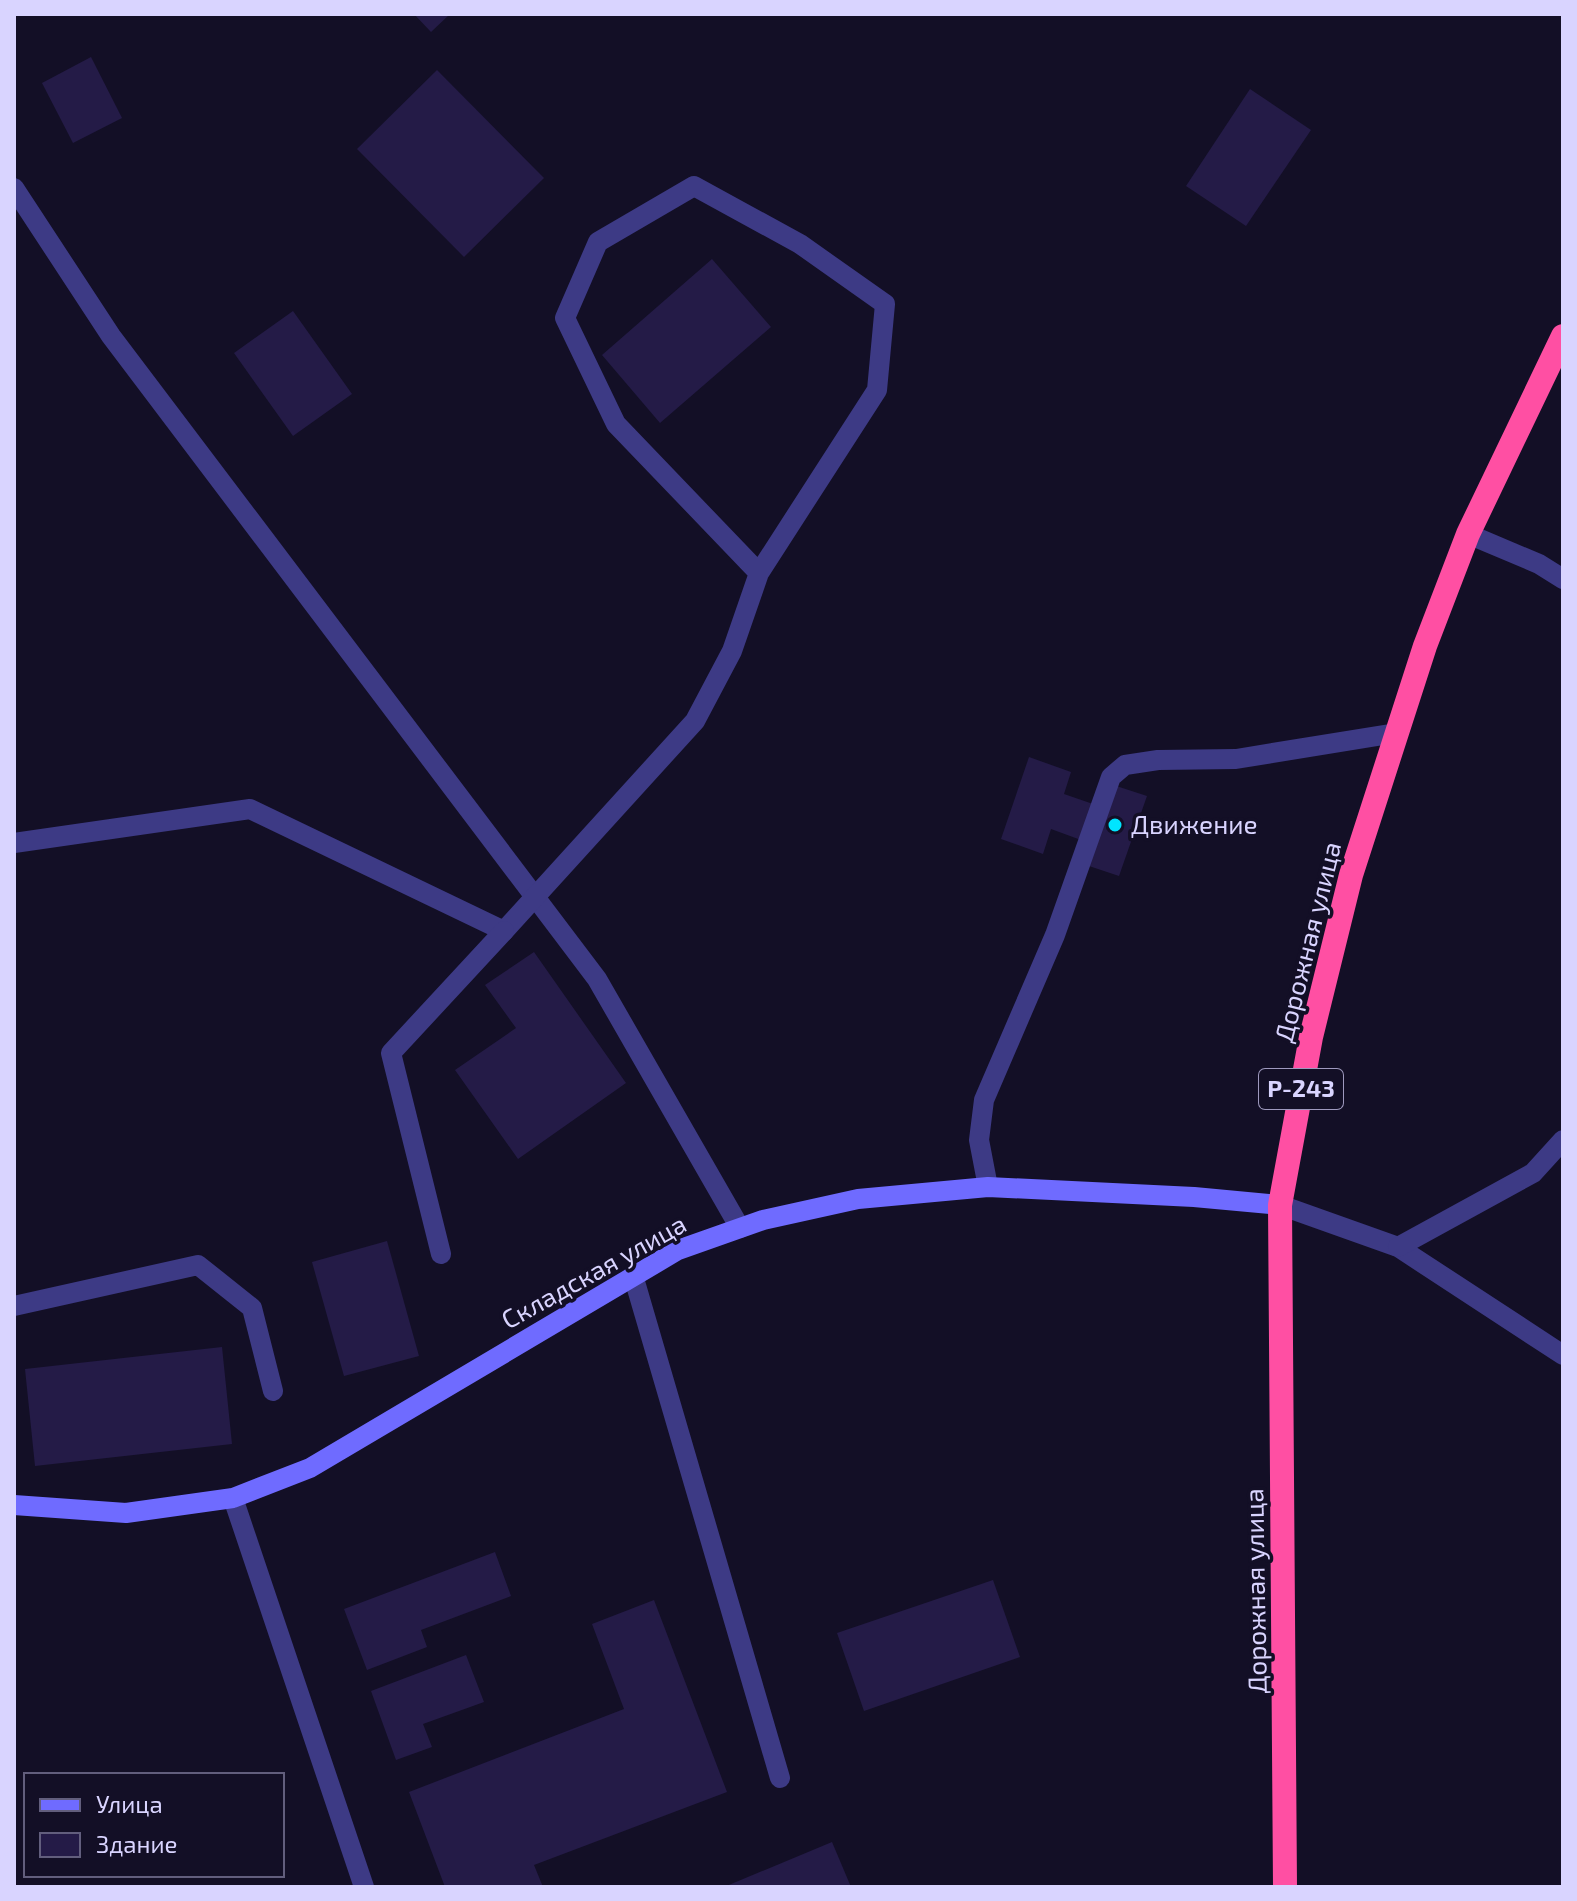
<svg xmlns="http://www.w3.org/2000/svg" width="1577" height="1901" font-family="'Exo 2',sans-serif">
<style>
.building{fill:#241b47}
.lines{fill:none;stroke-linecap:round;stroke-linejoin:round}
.lane{stroke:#3d3a85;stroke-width:20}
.secondary{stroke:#6f6bff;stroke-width:20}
.highway{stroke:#ff4fa3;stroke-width:24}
.poi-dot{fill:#00e5ff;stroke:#130f26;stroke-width:3}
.labels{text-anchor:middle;stroke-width:7;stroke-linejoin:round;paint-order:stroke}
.shield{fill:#130f26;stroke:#9e99be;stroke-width:2}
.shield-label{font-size:24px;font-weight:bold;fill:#d9d4ff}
.poi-label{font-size:26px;fill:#d9d4ff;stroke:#130f26;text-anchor:start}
.street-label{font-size:26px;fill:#d9d4ff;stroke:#130f26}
</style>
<rect width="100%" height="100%" fill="#130f26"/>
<g class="building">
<path d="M414,14H450L431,32Z"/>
<path d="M91,57L122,118L73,143L42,83Z"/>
<path d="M437,70L544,178L464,257L357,149Z"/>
<path d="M1250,89L1311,130L1246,226L1186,186Z"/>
<path d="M712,259L771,327L660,423L602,355Z"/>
<path d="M293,311L352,394L293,436L234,353Z"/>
<path d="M1029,757L1071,772L1064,794L1093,804L1101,781L1147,796L1119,876L1074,861L1081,840L1051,829L1043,854L1001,839Z"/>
<path d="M534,952L626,1083L518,1159L455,1070L516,1028L485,985Z"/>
<path d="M387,1241L419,1356L344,1376L312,1262Z"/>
<path d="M222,1347L232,1444L35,1466L25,1369Z"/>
<path d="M495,1552L511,1596L421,1630L427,1647L367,1670L344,1609Z"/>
<path d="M993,1580L1020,1657L864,1711L837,1633Z"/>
<path d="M654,1600L727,1792L534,1865L543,1887H445L409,1792L624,1709L592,1624Z"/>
<path d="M466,1655L484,1702L423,1724L432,1747L396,1760L371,1691Z"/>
<path d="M832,1842L851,1887H724Z"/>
</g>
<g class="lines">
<g class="lane">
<path d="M14,188L111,336L597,979L740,1228"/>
<path d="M1468,534L1539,564L1563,579"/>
<path d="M14,843L250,809L504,931L695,721L732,651L759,573L877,390L885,304L800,244L694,186L598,242L565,318L616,424L759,573"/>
<path d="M988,1187L979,1140L984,1100L1055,935L1111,777L1125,765L1158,760L1236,759L1396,733"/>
<path d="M1280,1205L1398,1247L1563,1355"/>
<path d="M1398,1247L1533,1173L1563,1140"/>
<path d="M441,1254L391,1053L504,931"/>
<path d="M633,1275L780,1778"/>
<path d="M14,1306L198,1265L252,1308L273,1391"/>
<path d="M233,1498L364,1887"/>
</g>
<path class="secondary" d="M14,1505L126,1513L233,1498L310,1468L678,1250L763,1220L858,1199L988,1187L1194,1197L1280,1205"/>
<path class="highway" d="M1285,1887L1280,1205L1311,1037L1351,875L1425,646L1468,534L1563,336"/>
</g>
<circle class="poi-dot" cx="1115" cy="825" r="8"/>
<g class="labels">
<rect class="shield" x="1259" y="1069" width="84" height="40" rx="6"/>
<g class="shield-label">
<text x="1301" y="1097">Р-243</text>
</g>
<g class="poi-label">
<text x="1131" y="834">Движение</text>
</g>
<g class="street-label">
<text transform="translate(1308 942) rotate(-76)" y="9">Дорожная улица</text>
<text transform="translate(594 1272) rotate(-29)" y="9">Складская улица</text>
<text transform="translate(1256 1591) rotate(-91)" y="9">Дорожная улица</text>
</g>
</g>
<rect width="1577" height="1901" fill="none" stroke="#d9d4ff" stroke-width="32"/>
<rect x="24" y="1773" width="260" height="104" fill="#130f26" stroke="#625e7d" stroke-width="2"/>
<rect x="40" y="1799" width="40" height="12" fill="#6f6bff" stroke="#625e7d" stroke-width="2"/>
<text x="96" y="1813" font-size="24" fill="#d9d4ff">Улица</text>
<rect x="40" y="1833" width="40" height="24" fill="#241b47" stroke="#625e7d" stroke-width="2"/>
<text x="96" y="1853" font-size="24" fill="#d9d4ff">Здание</text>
</svg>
